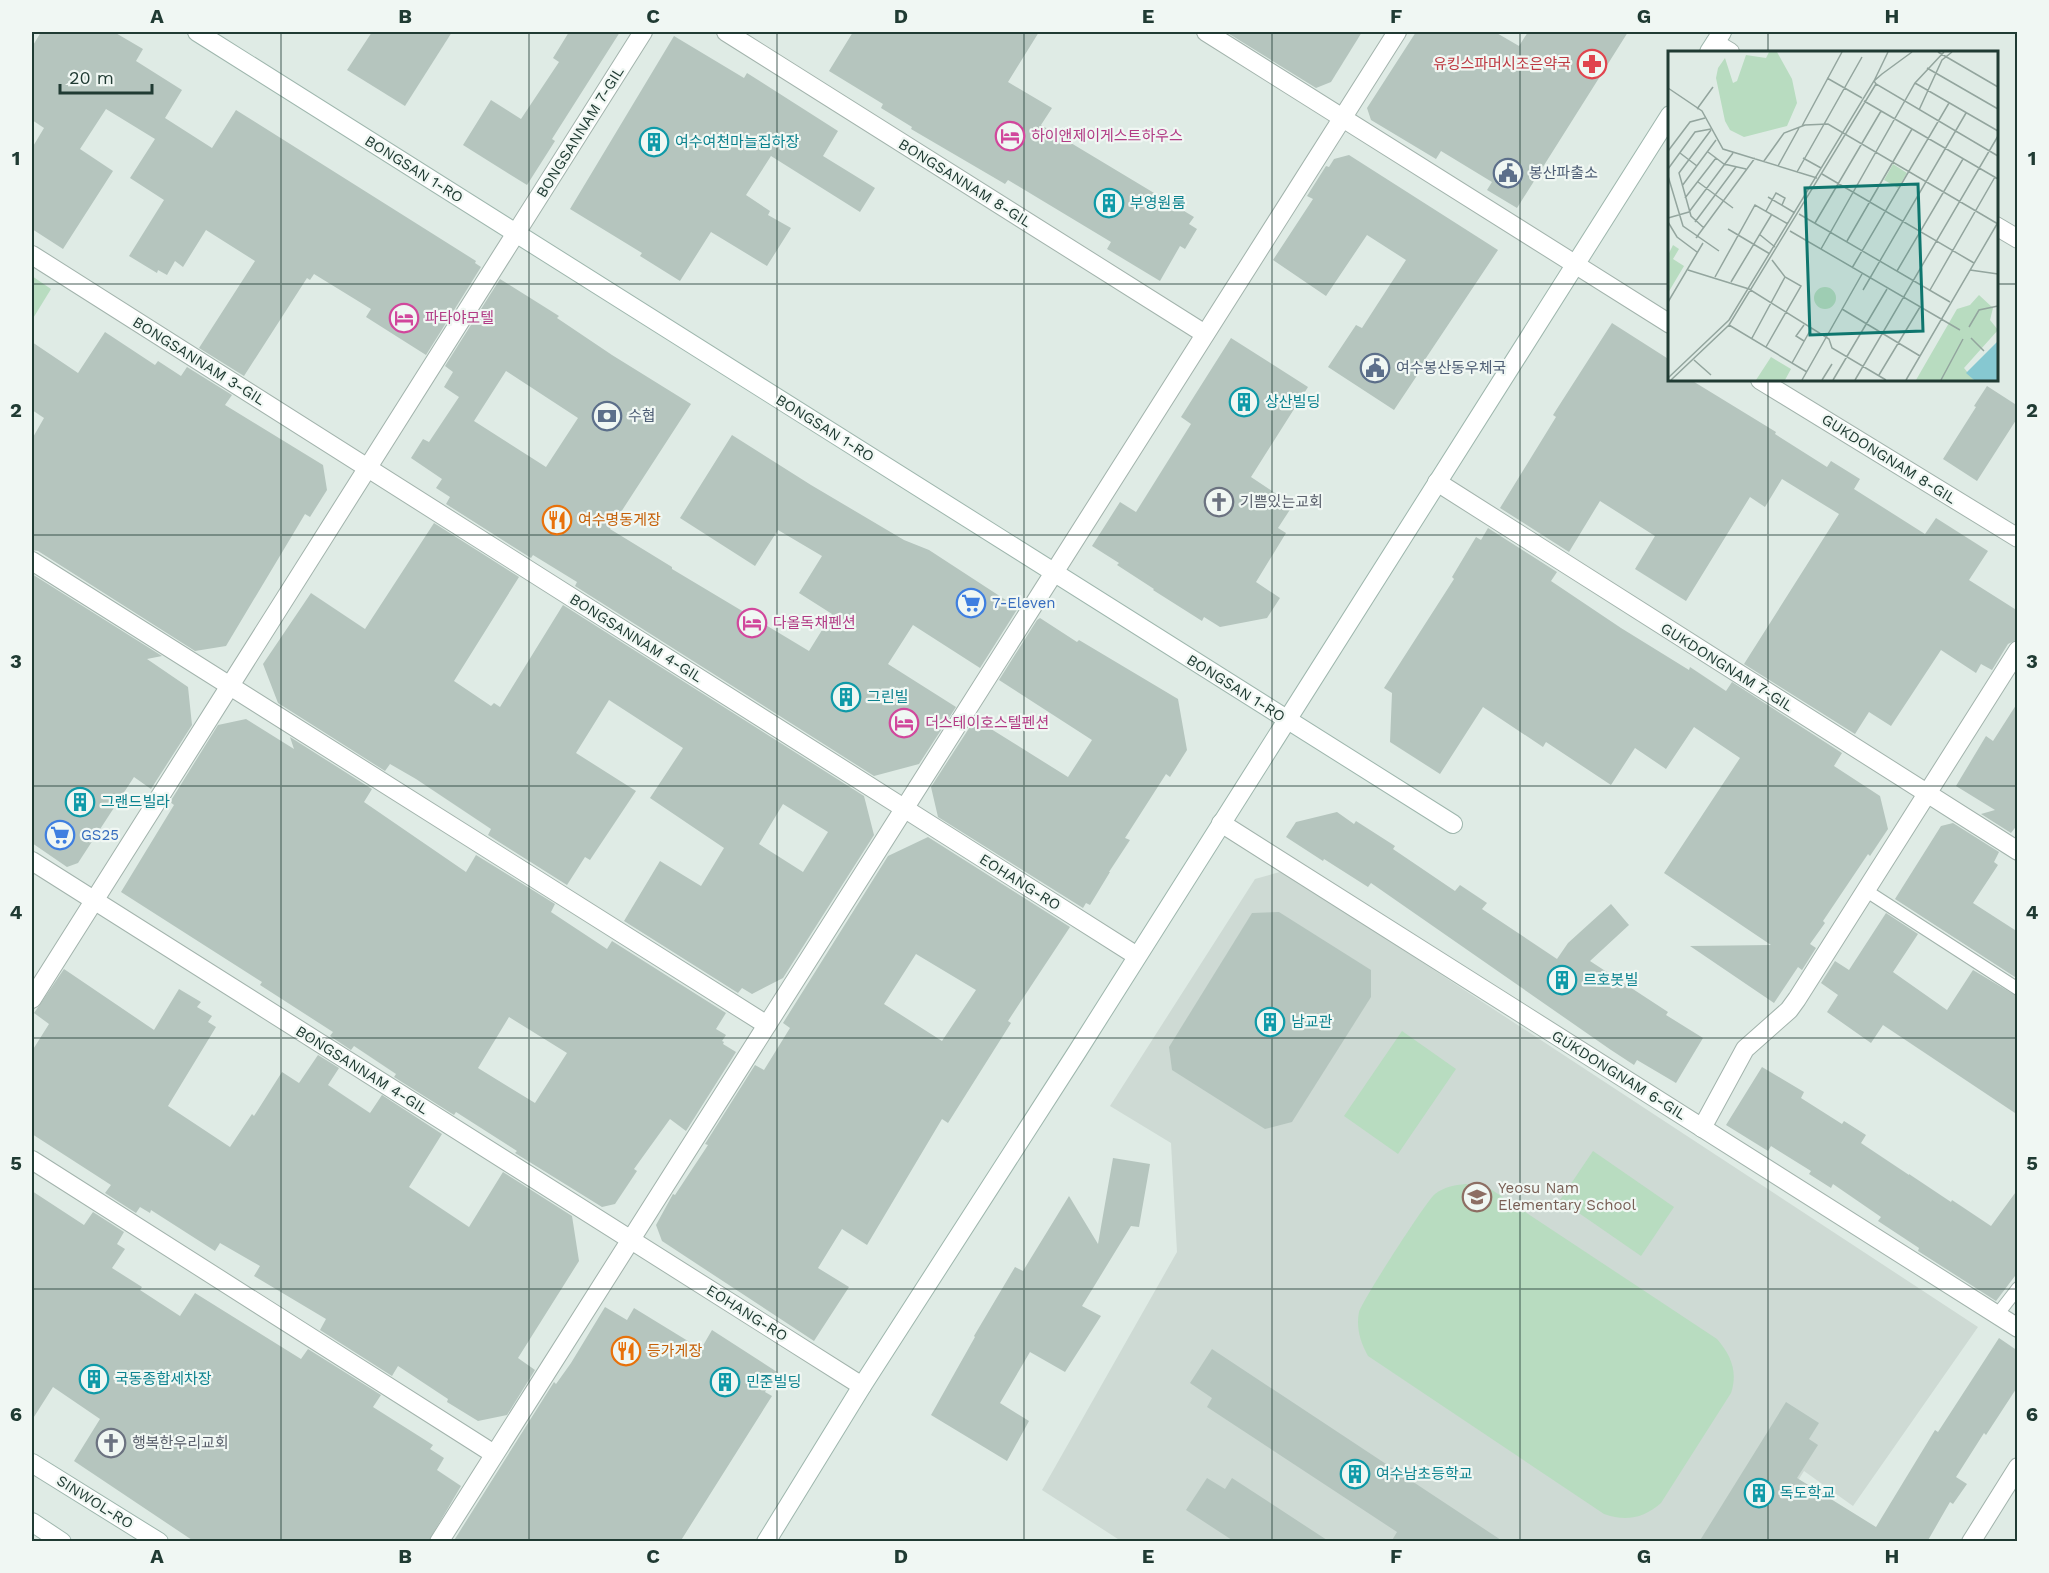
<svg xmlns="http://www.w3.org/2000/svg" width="2049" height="1573" font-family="'Work Sans','Noto Sans KR',sans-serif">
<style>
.built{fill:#cedad4}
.green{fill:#b8dcc0}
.building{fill:#b5c5be;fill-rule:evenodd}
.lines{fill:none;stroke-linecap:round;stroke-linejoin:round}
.lane-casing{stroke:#a2b3ac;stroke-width:14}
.street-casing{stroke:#a2b3ac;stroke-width:20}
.secondary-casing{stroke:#9eb6ad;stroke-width:20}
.lane{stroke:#fff;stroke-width:12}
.street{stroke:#fff;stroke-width:18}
.secondary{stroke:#fff;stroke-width:18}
.grid{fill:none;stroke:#203b33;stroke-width:1.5;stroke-opacity:0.55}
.labels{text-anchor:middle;stroke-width:4.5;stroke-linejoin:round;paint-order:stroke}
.health-label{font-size:15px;fill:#be3a42;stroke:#f0f7f3;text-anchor:end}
.street-label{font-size:15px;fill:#203b33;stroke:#f0f7f3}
.hotel-label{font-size:15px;fill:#b23c85;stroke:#f0f7f3;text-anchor:start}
.culture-label{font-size:15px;fill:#0d838f;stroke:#f0f7f3;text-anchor:start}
.service-label{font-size:15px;fill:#4e5e75;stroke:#f0f7f3;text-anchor:start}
.worship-label{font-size:15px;fill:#5b616d;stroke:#f0f7f3;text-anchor:start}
.food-label{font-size:15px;fill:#c56008;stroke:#f0f7f3;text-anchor:start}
.shop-label{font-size:15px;fill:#366cbe;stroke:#f0f7f3;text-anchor:start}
.education-label{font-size:15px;fill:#785e54;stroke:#f0f7f3;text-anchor:start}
.inset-road{fill:none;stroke:#93a59e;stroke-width:1.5}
.view{fill:#0f766e;fill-opacity:0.15;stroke:#0f766e;stroke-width:3}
.inset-edge{fill:none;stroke:#203b33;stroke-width:3}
.neatline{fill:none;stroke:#203b33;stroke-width:2}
.grid-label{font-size:20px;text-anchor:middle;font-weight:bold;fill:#203b33}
</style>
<rect width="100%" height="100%" fill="#dfebe5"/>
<path class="built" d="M1283,871L1978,1327L1853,1506L1804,1471L1760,1541H1121L1042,1490L1177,1252L1171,1143L1110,1106L1255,879Z"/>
<g class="green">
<path d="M32,276L51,289L32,320Z"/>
<path d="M1402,1031L1456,1069L1398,1154L1344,1116Z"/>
<path d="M1593,1151L1674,1207L1641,1256L1560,1200Z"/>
<path d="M1466,1184L1489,1188L1717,1339C1731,1355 1738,1372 1731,1393L1661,1503C1644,1518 1626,1522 1604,1514L1368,1356C1360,1342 1356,1327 1359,1312C1362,1301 1426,1201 1435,1194C1444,1187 1454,1185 1466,1184Z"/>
</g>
<g class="building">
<path d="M41,32H114L143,49L136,61L182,90L165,118L212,148L236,110L476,261L475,263L481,267L426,355L366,317L371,309L314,274L310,280L307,278L244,376L199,348L255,261L206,230L183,267L175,261L167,275L158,270L157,273L129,256L164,200L130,178L155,139L106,109L80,149L113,171L63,249L32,229V148L44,128L32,120V47Z"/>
<path d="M372,32H452L405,106L347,70Z"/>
<path d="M569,32H620L552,139L555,141L527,185L463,145L491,100L521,119L559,62L553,58Z"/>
<path d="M853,32H1039L1008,82L1052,108L1041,125L1194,217L1189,224L1197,229L1185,249L1180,246L1160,281L1107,249L1111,242L1008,180L1005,184L911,129L912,127L881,108L883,104L829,71Z"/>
<path d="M1226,32H1362L1331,82L1316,88Z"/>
<path d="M1416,32H1495L1519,46L1528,32H1628L1517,208L1487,190L1492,182L1441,151L1436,159L1371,120L1367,108Z"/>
<path d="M674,36L744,78L747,73L838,131L823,156L875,188L860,212L771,156L746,195L770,211L768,215L791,228L767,266L711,232L680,281L640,256L642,253L570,209Z"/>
<path d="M1349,155L1498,250L1420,367L1422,368L1394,410L1328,367L1356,325L1362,328L1406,260L1367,235L1326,296L1273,260L1313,199L1307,196L1326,166L1329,167L1334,159Z"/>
<path d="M500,279L559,316L557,318L612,355L691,404L610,529L672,567V569L809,651L832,614L799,593L822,556L778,530L755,566L680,518L732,435L811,485L904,540L929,550L1018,608L980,668L913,625L888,664L956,707L919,764L874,776L575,586L577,582L533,555L531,558L446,504L450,497L436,488L442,479L411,458L423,439L429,442L459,397L444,387L453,372L445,366ZM506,371L578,418L546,467L474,421Z"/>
<path d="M1612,323L1670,360V380H1691L1776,432L1775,434L1827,467L1831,461L1860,479L1854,489L1925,534L1936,518L1988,551L1969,580L2018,611V639L2008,644L1992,670L1981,664L1976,673L1941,650L1891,726L1869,712L1855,734L1744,664L1839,514L1782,479L1765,507L1750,497L1686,601L1635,569L1655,536L1600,501L1569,552L1500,508L1556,417L1553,415Z"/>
<path d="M105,332L155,365L158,361L181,376L187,367L232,395L225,405L323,465L327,490L310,517L305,514L226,646L195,651L38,551L32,550V439L44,418L32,410V342L78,373Z"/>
<path d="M1231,338L1308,387L1251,477L1293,505L1278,528L1286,533L1256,582L1280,598L1267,618L1220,627L1204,617L1202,621L1153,590L1154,589L1117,565L1119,563L1092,546L1120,502L1136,512L1191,424L1181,417Z"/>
<path d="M1987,386L2018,406V417L1977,481L1943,459L1976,407L1974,406Z"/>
<path d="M434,523L519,577L454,681L491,706L494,703L500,707L563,605L864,796L874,835L783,978L752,994L742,988L738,993L624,921L660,861L701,886L724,848L650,798L683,748L609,700L576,753L636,791L590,860L585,857L567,885L488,835L491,829L416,779L390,764L385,771L278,703L263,664L311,593L365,629ZM783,804L828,832L803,872L759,844Z"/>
<path d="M1488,528L1557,572L1551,581L1621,628L1689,670L1690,667L1726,691L1732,682L1842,753L1834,766L1880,796L1888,829L1870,856L1868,854L1823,921L1825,923L1810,944L1816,948L1802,970L1798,967L1774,1003L1690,946L1771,945L1664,873L1740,758L1694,727L1666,769L1635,748L1611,785L1546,742L1543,747L1483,707L1440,774L1390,742L1392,693L1384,688L1454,579L1452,577L1476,537L1481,540Z"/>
<path d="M32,574L162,656L147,659L188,687L192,725L151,789L134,777L78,863L67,867L32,843Z"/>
<path d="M1040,618L1077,642L1079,640L1178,699L1187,750L1170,777L1166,774L1125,838L1130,840L1109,872H1110L1090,905L1086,903L1083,908L938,817L931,787L975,719L1068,777L1092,740L999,680L1037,620Z"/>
<path d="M2018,702V824L2011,833L1981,814L1995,810L1956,786L1986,736L1993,741Z"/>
<path d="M246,719L294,749L290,737L372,789L364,802L466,872L476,855L555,904L551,912L607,949L612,941L726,1013L716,1029L726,1035L722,1041L724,1042L723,1044L736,1052L686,1131L670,1119L634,1169L637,1171L615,1204L602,1207L515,1153L517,1151L456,1112L454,1115L394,1077L396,1074L354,1046L351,1050L330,1036L333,1032L260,985L262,982L121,892L174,805L170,802L218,725ZM509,1017L567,1053L535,1103L478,1068Z"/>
<path d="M1337,812L1354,824L1356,821L1395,846L1393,849L1455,891L1460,885L1487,903L1482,909L1557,959L1568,943L1611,904L1629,925L1590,961L1668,1012L1666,1015L1703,1038L1676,1083L1637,1060L1634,1065L1611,1050L1371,883L1368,887L1324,859L1323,861L1286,837L1296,822Z"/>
<path d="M1953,823L1999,852L1994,862L1998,865L1973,903L2018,932V979L1895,899L1941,826Z"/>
<path d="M928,837L1070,927L1008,1021L1011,1023L948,1123L942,1119L867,1245L842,1229L818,1268L849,1287L814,1341L662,1241L656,1225L673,1194L675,1195L708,1145L705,1144L755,1065L764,1070L790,1028L783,1023L888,856ZM916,954L976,990L942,1041L884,1004Z"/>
<path d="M1279,912L1371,970V997L1292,1122L1265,1129L1172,1070L1169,1047L1252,913Z"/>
<path d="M1886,913L1918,934L1893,972L1947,1010L1973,970L2018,997V1115L1883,1025L1871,1043L1827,1012L1838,995L1821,983L1835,961L1849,970Z"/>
<path d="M64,969L154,1030L179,989L201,1002L197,1007L212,1016L208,1022L216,1027L168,1106L230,1147L252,1114L254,1116L282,1072L299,1083L318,1055L339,1068L328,1085L370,1113L382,1095L442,1134L409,1187L469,1227L503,1172L572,1216L579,1261L518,1358L535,1370L507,1415L478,1421L447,1402L448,1399L398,1366L392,1376L320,1330L326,1319L254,1276L260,1266L220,1243L215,1251L151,1210L150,1213L140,1207L136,1213L105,1193L111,1185L32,1134V1051L49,1024L34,1013Z"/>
<path d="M1762,1067L1804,1092L1801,1098L1842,1124L1844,1121L1866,1135L1861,1143L1909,1175V1174L1951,1202L1952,1200L1991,1226L2018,1189V1272L1996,1301L1918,1251L1919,1248L1878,1221L1881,1217L1833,1184L1831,1188L1809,1174L1811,1171L1771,1146L1768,1151L1726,1125Z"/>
<path d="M1113,1158L1150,1164L1139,1227L1131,1226L1082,1306L1101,1316L1065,1372L1030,1352L1000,1403L1029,1421L1007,1461L931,1415L975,1337L974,1336L1015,1267L1023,1271L1069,1196L1098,1244Z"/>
<path d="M32,1191L84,1225L93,1212L124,1232L117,1244L125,1249L112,1268L142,1287L140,1290L180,1316L195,1293L301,1359L308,1349L381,1395L373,1407L433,1445L430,1449L444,1458L437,1470L461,1486L428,1542H195L74,1461L100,1419L53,1387L32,1420Z"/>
<path d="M605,1307L627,1320L634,1308L701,1349L712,1330L777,1372L765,1392L772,1396L680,1542H453L554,1382L556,1384L571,1363Z"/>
<path d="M1999,1338L2018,1351V1386L1986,1435L1984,1433L1956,1477L1967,1484L1953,1504L1950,1502L1927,1542H1699L1786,1402L1819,1423L1809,1439L1818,1445L1797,1478L1876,1527L1935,1430L1938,1432Z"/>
<path d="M1212,1349L1504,1542H1391L1397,1532L1207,1407L1212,1398L1190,1383Z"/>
<path d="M1207,1478L1225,1489L1232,1478L1330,1542H1235L1186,1510Z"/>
</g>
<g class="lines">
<g class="lane-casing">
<g id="lane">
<path d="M1865,890L2018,989"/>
<path d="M1997,1315L2018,1288"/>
</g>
</g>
<g class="street-casing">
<g id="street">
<path d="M726,32L1205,334"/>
<path d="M1206,32L1670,324"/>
<path d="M1715,43L1730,52"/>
<path d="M1996,226L2018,239"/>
<path d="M32,255L1137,956"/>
<path d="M1760,380L2018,538"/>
<path d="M1437,482L2018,851"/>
<path d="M32,561L767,1025"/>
<path d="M1221,823L2018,1328"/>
<path d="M32,861L862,1386"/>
<path d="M32,999L643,32"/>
<path d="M1702,1128L1745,1049L1789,1010L1797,999L2018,650"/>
<path d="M32,1160L494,1454"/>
<path d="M439,1542L1397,32"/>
<path d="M1971,1542L2018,1467"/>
</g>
</g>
<g class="secondary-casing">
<g id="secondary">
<path d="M197,32L1453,824"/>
<path d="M1709,52L1722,32"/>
<path d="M32,1463L159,1542"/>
<path d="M32,1522L62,1542"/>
<path d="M766,1542L862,1386L1077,1052L1670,115"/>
</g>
</g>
<use href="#lane" class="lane"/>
<use href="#street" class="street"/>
<use href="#secondary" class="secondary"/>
</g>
<path class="grid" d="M281,32V1542M529,32V1542M777,32V1542M1024,32V1542M1272,32V1542M1520,32V1542M1768,32V52M32,284H1670M1996,284H2018M1768,380V1542M32,535H2018M32,786H2018M32,1038H2018M32,1289H2018"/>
<defs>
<g id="pharmacy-ring" transform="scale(1.5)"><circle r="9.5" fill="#f0f7f3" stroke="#e0444e" stroke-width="1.5"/><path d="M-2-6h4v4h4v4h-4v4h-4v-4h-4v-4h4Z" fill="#e0444e"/></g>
<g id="hotel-ring" transform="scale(1.5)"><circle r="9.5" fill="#f0f7f3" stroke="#d1479c" stroke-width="1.5"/><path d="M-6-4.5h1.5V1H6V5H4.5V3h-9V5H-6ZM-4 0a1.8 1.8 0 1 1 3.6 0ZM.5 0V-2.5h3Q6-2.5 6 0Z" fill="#d1479c"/></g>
<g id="building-ring" transform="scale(1.5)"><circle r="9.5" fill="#f0f7f3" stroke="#0f9aa8" stroke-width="1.5"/><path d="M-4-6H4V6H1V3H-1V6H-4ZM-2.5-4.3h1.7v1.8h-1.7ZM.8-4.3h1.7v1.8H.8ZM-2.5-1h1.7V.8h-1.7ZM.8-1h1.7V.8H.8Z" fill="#0f9aa8"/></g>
<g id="civic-ring" transform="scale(1.5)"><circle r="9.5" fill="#f0f7f3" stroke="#5c6f8a" stroke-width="1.5"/><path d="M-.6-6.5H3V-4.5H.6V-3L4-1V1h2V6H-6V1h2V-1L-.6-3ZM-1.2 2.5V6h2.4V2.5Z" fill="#5c6f8a"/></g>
<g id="bank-ring" transform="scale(1.5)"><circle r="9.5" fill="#f0f7f3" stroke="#5c6f8a" stroke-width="1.5"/><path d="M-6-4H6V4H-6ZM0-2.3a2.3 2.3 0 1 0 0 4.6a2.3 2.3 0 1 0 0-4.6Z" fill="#5c6f8a"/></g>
<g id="church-ring" transform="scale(1.5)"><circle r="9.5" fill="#f0f7f3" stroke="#6b7280" stroke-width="1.5"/><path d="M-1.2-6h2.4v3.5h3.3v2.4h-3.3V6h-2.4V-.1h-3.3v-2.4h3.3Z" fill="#6b7280"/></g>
<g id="restaurant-ring" transform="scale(1.5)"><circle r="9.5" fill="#f0f7f3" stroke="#e8710a" stroke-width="1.5"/><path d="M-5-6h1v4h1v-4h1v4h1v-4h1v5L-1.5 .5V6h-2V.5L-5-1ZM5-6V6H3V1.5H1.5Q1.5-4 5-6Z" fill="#e8710a"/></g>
<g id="supermarket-ring" transform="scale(1.5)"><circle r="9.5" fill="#f0f7f3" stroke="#3f7fe0" stroke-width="1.5"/><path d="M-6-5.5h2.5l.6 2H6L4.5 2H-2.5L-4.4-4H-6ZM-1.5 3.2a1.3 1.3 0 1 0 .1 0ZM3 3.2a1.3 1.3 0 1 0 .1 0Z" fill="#3f7fe0"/></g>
<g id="school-ring" transform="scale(1.5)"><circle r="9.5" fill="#f0f7f3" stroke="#8d6e63" stroke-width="1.5"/><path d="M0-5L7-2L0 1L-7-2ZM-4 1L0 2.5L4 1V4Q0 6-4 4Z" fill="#8d6e63"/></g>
</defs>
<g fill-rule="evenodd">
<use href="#pharmacy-ring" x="1592" y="64"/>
<use href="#hotel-ring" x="1010" y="136"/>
<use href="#building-ring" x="654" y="142"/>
<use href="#civic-ring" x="1508" y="173"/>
<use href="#building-ring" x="1109" y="203"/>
<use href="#hotel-ring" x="404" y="318"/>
<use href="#civic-ring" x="1375" y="368"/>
<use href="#building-ring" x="1244" y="402"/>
<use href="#bank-ring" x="607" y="416"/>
<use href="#church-ring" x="1219" y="502"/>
<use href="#restaurant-ring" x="557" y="520"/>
<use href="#supermarket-ring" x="971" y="603"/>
<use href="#hotel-ring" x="752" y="623"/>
<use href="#building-ring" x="846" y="697"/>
<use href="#hotel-ring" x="904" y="723"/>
<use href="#building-ring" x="80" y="802"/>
<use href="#supermarket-ring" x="60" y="835"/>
<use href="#building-ring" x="1562" y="980"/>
<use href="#building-ring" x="1270" y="1022"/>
<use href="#school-ring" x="1477" y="1197"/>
<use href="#restaurant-ring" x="626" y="1351"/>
<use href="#building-ring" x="94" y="1379"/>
<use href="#building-ring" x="725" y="1382"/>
<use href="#church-ring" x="111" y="1443"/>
<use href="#building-ring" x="1355" y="1474"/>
<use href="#building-ring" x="1759" y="1493"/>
</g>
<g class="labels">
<g class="health-label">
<text x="1571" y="69">유킹스파머시조은약국</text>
</g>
<g class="street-label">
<text transform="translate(580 132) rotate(-58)" y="5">BONGSANNAM 7-GIL</text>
<text transform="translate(414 169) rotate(32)" y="5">BONGSAN 1-RO</text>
<text transform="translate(965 183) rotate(32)" y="5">BONGSANNAM 8-GIL</text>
<text transform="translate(199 361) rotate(32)" y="5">BONGSANNAM 3-GIL</text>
<text transform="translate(825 428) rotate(32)" y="5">BONGSAN 1-RO</text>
<text transform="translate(1889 459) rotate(32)" y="5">GUKDONGNAM 8-GIL</text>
<text transform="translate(636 638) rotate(32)" y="5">BONGSANNAM 4-GIL</text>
<text transform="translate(1727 667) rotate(32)" y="5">GUKDONGNAM 7-GIL</text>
<text transform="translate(1236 688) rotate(32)" y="5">BONGSAN 1-RO</text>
<text transform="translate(1020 882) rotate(32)" y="5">EOHANG-RO</text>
<text transform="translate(362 1070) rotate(32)" y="5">BONGSANNAM 4-GIL</text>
<text transform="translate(1619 1075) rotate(32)" y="5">GUKDONGNAM 6-GIL</text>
<text transform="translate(747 1313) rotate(32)" y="5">EOHANG-RO</text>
<text transform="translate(95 1502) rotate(32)" y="5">SINWOL-RO</text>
</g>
<g class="hotel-label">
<text x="1031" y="141">하이앤제이게스트하우스</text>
<text x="425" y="323">파타야모텔</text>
<text x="773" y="628">다올독채펜션</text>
<text x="925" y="728">더스테이호스텔펜션</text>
</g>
<g class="culture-label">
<text x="675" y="147">여수여천마늘집하장</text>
<text x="1130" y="208">부영원룸</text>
<text x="1265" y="407">상산빌딩</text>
<text x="867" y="702">그린빌</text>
<text x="101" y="807">그랜드빌라</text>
<text x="1583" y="985">르호봇빌</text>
<text x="1291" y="1027">남교관</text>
<text x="115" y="1384">국동종합세차장</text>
<text x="746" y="1387">민준빌딩</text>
<text x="1376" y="1479">여수남초등학교</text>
<text x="1780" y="1498">독도학교</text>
</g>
<g class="service-label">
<text x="1529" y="178">봉산파출소</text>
<text x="1396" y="373">여수봉산동우체국</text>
<text x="628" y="421">수협</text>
</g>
<g class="worship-label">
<text x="1240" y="507">기쁨있는교회</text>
<text x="132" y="1448">행복한우리교회</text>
</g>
<g class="food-label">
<text x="578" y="525">여수명동게장</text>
<text x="647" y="1356">등가게장</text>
</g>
<g class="shop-label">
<text x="992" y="608">7-Eleven</text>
<text x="81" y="840">GS25</text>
</g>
<g class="education-label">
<text x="1498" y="1193">Yeosu Nam<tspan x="1498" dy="17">Elementary School</tspan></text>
</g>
</g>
<g transform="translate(1668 51)">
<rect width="330" height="330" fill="#dfebe5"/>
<path d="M101,1H109L124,28L129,52L119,75L76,86L62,79L57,70L48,27L50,17L57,7L65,32L69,30L78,4L98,7ZM225,113L239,122L230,137L216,129ZM5,194L11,198L5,208L16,215L0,242V204ZM146 247a11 11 0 1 1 22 0a11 11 0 1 1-22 0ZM311,244L325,257L322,269L330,279L296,317L306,329H248L289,258L302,254ZM103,306L123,318L117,329H88Z" fill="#b8dcc0"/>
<path d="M330,290V329H306L298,322Z" fill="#86c8d1"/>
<path class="inset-road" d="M244,1L214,23L206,30L208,33L330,105M270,1L330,36M259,17L330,58M159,27L194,47M247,32L330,80M0,37L34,60L55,98L149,127M196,50L330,128M29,58L45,36M251,59L274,9L284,1M134,75L174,1M0,100L22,71L37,67M40,101L56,113L78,118M12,102L29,115M135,107L153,117M96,110L116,82L137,74L160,73L330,173M110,115L131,77M0,118L27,81L43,78M129,121L194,6M154,123L306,212M0,125L15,175L51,200M30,131L65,157M14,135L48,89M100,146L127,162M17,147L48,107M98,160L108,142L117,147L114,154M21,161L65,102M131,163L282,251M0,167L21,161M0,171L9,186L29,201M27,171L68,116M147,172L213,60M36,177L23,165L11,122L43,79M60,178L102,203M122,180L292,279M91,183L107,196M28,187L87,107M179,190L244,78M153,198L247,32L276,1M184,217L281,52M20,219L81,238L161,288L164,297L218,329M302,219L330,223M229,220L295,108M47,226L87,154L120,173M63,231L104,163M195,239L298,62M262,239L327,126M0,251L35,192M174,258L252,305M61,274L139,321M136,274L128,285L136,290M301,276L311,259L330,255M84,287L117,226M303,287L316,300M98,296L133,235L117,226L104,209M26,309L43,324M124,312L143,278M211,324L252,256M0,327L61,269L206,30L220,1M3,329L61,274L208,33M134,329L194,223M154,329L164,313M165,329L219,238M187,329L330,85M238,329L329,173M273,329L295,288"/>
<path class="view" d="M250,133L255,280L142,284L137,137Z"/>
<rect width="330" height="330" class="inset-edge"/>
</g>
<rect width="2049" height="1573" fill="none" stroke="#f0f7f3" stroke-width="66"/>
<path d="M60 84v9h92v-9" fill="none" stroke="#203b33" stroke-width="3"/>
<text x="69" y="84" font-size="18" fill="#203b33" stroke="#f0f7f3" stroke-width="4.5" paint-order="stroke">20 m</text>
<rect x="33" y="33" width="1983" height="1507" class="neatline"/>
<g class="grid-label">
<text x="157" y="23">A</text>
<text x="405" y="23">B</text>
<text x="653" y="23">C</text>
<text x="901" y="23">D</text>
<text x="1148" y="23">E</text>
<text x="1396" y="23">F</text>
<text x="1644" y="23">G</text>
<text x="1892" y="23">H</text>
<text x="16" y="165">1</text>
<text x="2032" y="165">1</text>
<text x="16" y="417">2</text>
<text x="2032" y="417">2</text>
<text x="16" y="668">3</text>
<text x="2032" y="668">3</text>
<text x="16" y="919">4</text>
<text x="2032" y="919">4</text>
<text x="16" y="1170">5</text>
<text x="2032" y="1170">5</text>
<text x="16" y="1421">6</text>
<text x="2032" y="1421">6</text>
<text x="157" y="1563">A</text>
<text x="405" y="1563">B</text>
<text x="653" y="1563">C</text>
<text x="901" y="1563">D</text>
<text x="1148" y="1563">E</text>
<text x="1396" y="1563">F</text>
<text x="1644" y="1563">G</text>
<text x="1892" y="1563">H</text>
</g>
</svg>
